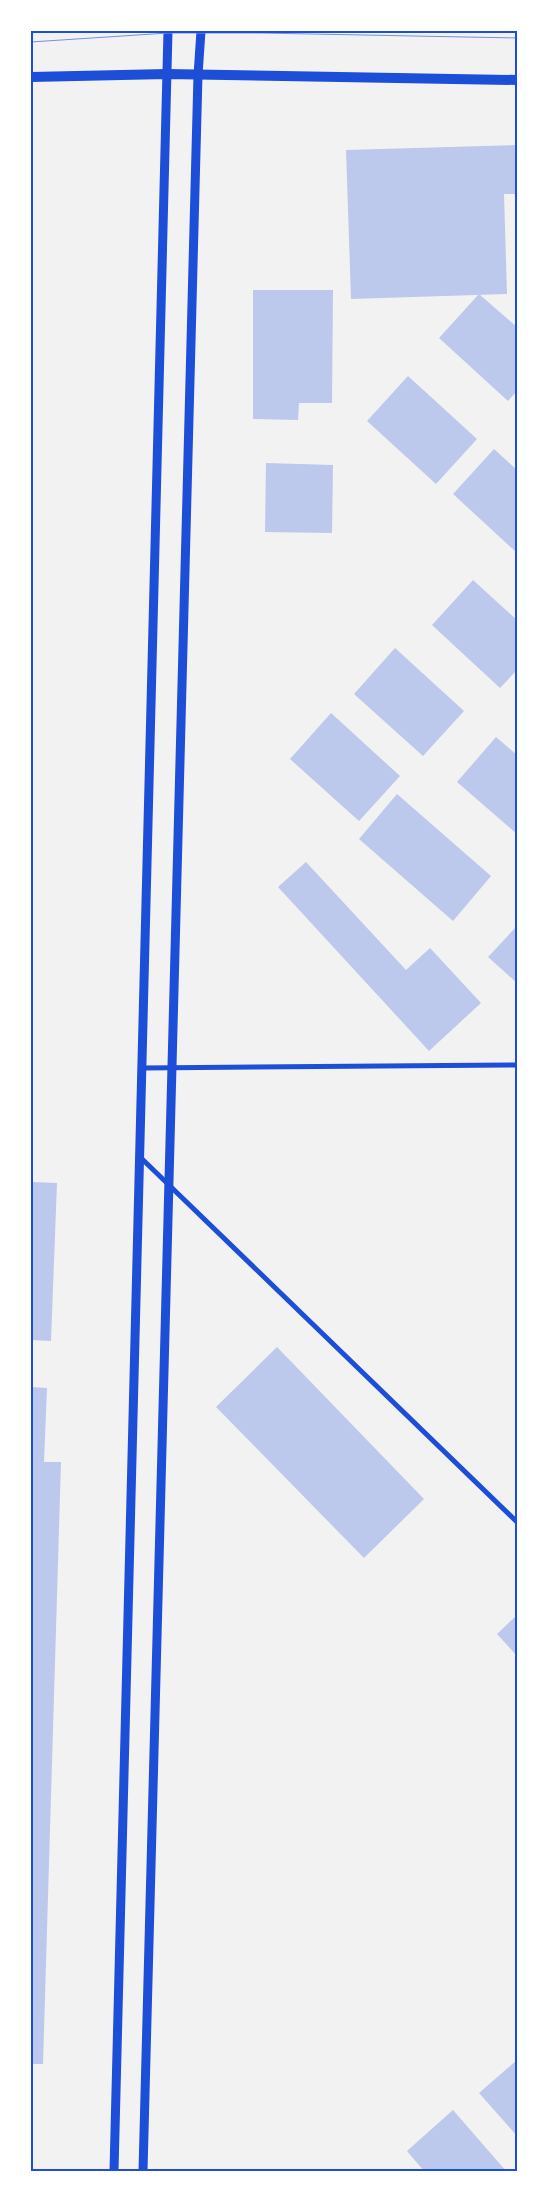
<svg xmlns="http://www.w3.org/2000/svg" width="548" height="2202" font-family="Roboto,sans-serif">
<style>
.building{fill:#bdc9ec}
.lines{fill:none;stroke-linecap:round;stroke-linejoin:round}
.minor{stroke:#1d4ed8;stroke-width:5}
.tertiary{stroke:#1d4ed8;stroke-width:9}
.secondary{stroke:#1d4ed8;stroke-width:10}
.tram{stroke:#7290e2;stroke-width:1}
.neatline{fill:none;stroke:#1d4ed8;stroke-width:2}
</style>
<rect width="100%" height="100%" fill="#f2f2f2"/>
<g class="building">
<path d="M517,145V194H504L507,294L351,299L346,150Z"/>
<path d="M253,290H333L332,403H299L298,420L253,419Z"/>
<path d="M479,294L517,327V391L508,401L439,338Z"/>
<path d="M408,376L477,439L436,484L367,421Z"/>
<path d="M494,449L517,470V553L453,494Z"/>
<path d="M266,463L333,465L332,533L265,532Z"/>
<path d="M473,580L517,620V670L500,688L432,625Z"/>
<path d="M395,648L464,711L423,756L354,694Z"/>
<path d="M331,713L400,776L359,821L290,759Z"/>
<path d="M496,737L517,755V834L457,782Z"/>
<path d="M397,794L491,876L453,921L359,839Z"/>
<path d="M306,862L406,970L430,948L481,1003L429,1051L278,887Z"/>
<path d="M517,926V983L488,957Z"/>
<path d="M31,1182L57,1183L51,1341L31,1340Z"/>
<path d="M277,1347L424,1499L364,1558L216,1407Z"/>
<path d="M31,1387L47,1388L44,1462H61L43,2064H31Z"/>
<path d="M517,1615V1656L497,1634Z"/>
<path d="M517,2060V2136L479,2093Z"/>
<path d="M453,2110L506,2171H424L407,2151Z"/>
</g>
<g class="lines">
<g class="minor">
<path d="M143,1068L517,1065"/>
<path d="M140,1157L517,1522"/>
</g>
<g class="tertiary">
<path d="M114,2171L168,31"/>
<path d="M143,2171L198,75L201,31"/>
</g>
<path class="secondary" d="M31,77L167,74L517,80"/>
<path class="tram" d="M31,42L168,33H260L517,38"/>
</g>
<rect width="548" height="2202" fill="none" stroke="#ffffff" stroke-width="65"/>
<rect x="32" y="32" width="484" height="2138" class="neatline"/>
</svg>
